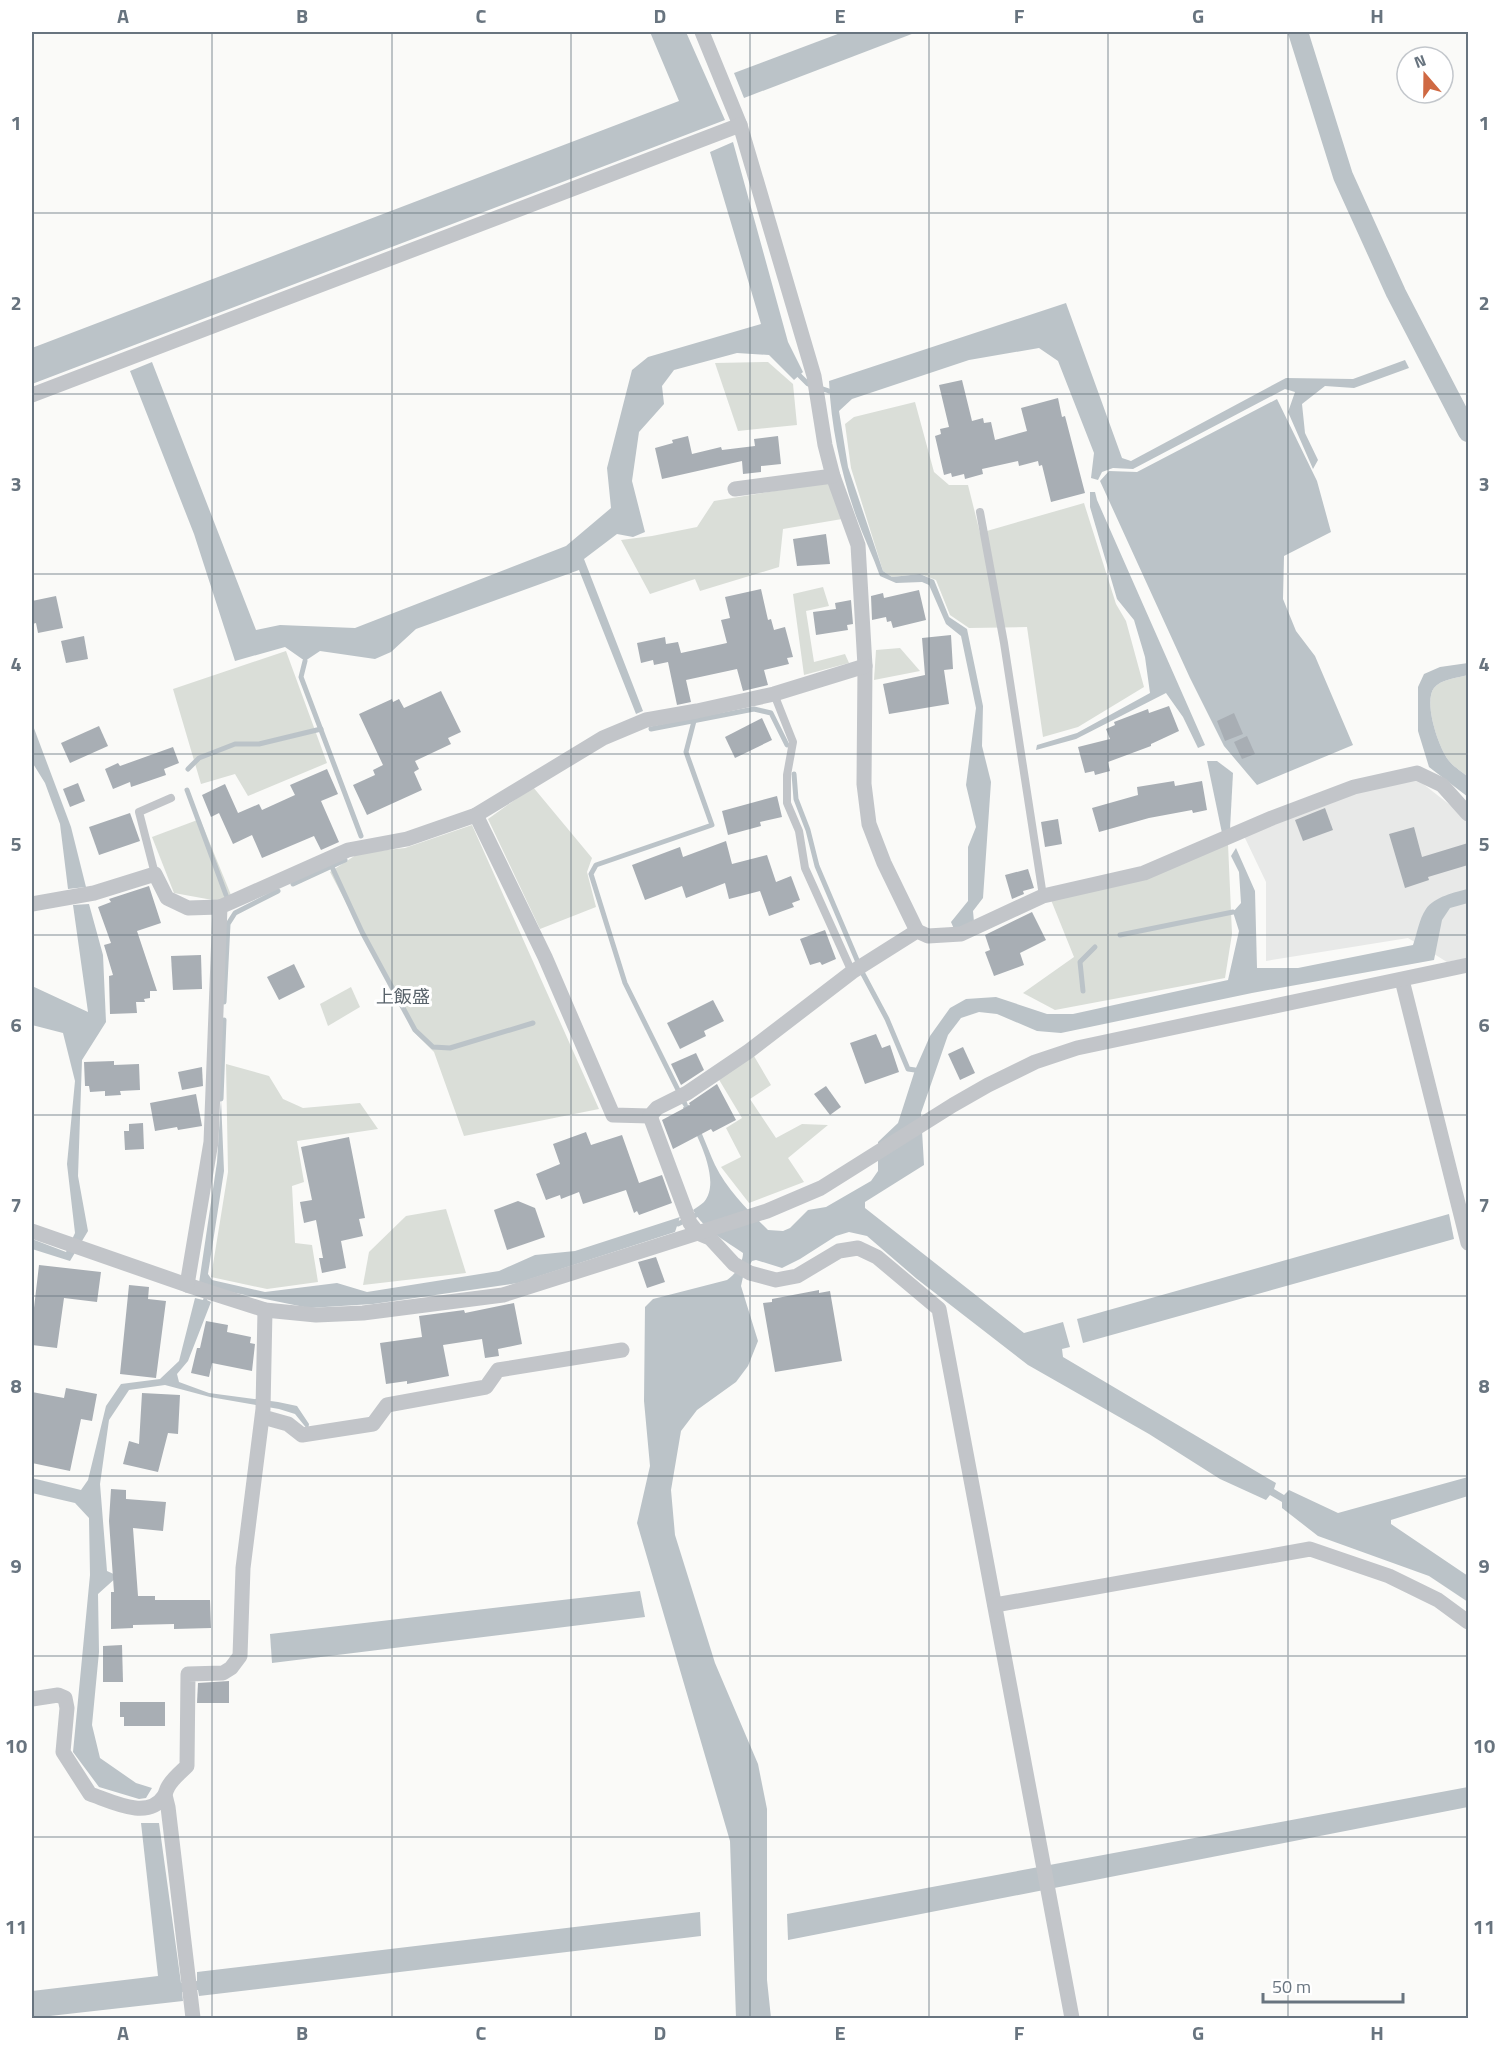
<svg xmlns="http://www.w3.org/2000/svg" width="1500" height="2050" font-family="'Titillium Web','Noto Sans JP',sans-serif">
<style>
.built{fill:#e8e9e8}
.green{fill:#daded8}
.water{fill:#bbc3c8}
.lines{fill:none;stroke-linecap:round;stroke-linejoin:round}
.stream{stroke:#bbc3c8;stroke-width:5}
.canal{stroke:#bbc3c8;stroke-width:20}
.building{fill:#a8aeb4}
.service{stroke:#c2c5c9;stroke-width:8}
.minor{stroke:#c2c5c9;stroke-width:15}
.grid{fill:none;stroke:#68747f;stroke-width:1.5;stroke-opacity:0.55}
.labels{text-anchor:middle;stroke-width:6;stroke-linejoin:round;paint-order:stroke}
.neighbourhood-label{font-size:18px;fill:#59636b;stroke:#fff}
.neatline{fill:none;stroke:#68747f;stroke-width:2}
.grid-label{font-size:20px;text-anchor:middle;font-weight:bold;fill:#68747f}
</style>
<rect width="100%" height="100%" fill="#fafaf8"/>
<path class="built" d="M1413,776L1464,816L1468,822V958L1447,962L1408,938L1266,961V882L1244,836L1348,794Z"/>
<g class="green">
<path d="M768,362L793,384L797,425L738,431L715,363Z"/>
<path d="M915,402L934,472L949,485H968L980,533L1084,503L1116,604L1126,621L1144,687L1078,727L1043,737L1027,627L969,628L950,615L936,580L920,574L892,577L883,571L851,468L845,424L854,417Z"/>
<path d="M828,482L842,519L783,529L779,567L700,591L695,579L650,594L621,540L652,536L697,527L714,501Z"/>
<path d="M823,587L829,606L806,611L814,662L845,654L849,663L804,675L793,594Z"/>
<path d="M900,648L920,671L874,680L876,650Z"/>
<path d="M286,651L327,763L248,796L235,774L201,784L173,689Z"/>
<path d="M1468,675V777C1463,772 1455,768 1450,762C1439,750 1423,702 1434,688C1441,679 1458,678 1468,675Z"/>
<path d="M533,787L592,858L587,872L596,907L540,929L488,819Z"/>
<path d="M200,819L231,895L218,901L174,893L152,837Z"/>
<path d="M472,825L599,1109L464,1136L434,1052L414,1032L330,872L359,853L405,848Z"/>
<path d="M1228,844L1232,934L1225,978L1055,1010L1023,993L1074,957L1051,900Z"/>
<path d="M351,987L360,1007L328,1026L320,1004Z"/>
<path d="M754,1056L771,1085L750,1099L776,1138L802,1124L828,1125L788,1158L804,1182L749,1203L721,1167L741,1157L726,1128L742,1118L718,1078Z"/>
<path d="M226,1064L269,1076L283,1099L303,1108L360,1103L378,1129L297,1141L304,1182L292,1186L295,1243L312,1245L318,1282L267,1289L211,1277L228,1172Z"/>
<path d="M446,1209L466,1273L363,1285L369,1252L406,1216Z"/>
</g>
<g class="water">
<path d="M650,32H686L725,120L32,384V348L679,101Z"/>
<path d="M843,32H917L744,98L734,73Z"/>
<path d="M733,142L788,342L803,372L794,380L769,355L737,353L674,370L662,386L664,404L639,432L632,481L645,532L633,537L617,534L584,559L643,711L636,714L579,570L416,629L391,652L375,659L320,651L305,661L285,647L235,661L194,534L130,371L152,362L256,630L280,625L355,628L566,546L611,508L607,468L632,370L648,357L761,324L710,152Z"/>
<path d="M1066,303L1122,458L1131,461L1286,378L1353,379L1405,360L1409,368L1354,388L1325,386L1302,404L1305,433L1318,460L1313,469L1288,412L1295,392L1285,389L1133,469L1113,468L1102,472L1098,480L1091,478L1094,453L1058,361L1039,348L969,360L852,399L839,411L848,467L883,571L892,577L920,574L934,580L949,617L967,629L983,706L982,746L991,782L983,898L973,911L974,922L954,929L951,922L968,901V847L976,827L966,785L976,708L961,636L946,624L929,585L922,582L896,583L880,576C873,556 863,536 856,516C841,473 831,427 829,381Z"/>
<path d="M1277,399L1317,481L1331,532L1284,556L1283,599L1296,631L1315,656L1353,745L1257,785L1224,746L1190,678L1100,481L1109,471L1137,472Z"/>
<path d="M1090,492H1095L1097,500L1205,745L1198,748L1183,717L1166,693L1076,739L1036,750L1037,745L1077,733L1150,693L1145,657L1134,620L1117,599L1090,507Z"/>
<path d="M1468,663V675C1458,678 1441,679 1434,688C1423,702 1439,750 1450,762C1455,768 1463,772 1468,777V797L1429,767L1418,731V687L1424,674L1440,667Z"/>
<path d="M32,723L71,827L86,887L68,889L60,824L45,783L32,762Z"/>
<path d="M1207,761H1217L1233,773L1230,829L1222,833Z"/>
<path d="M1236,848L1255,891L1257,968H1298L1413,945C1417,934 1419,919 1426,909C1434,897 1455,892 1468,889V903L1450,908L1442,920L1434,960L1252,993L1061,1033L1037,1031L997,1014L979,1012L961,1018L948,1035L921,1113L924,1165L865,1202V1208L1024,1333L1063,1322L1070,1347L1062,1349L1063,1357L1276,1483L1274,1489L1284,1495L1289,1490L1338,1513L1468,1477V1496L1391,1520V1524L1468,1576V1602L1429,1576L1318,1536L1282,1508V1502L1270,1495L1266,1500L1220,1479L1149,1434L1028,1365L917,1279L867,1236L849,1232L836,1236L800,1259L782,1268L756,1260L752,1261L743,1277L741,1286L758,1341L748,1366L736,1382L697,1410L681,1431L671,1490L675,1535L715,1663L758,1764L767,1809V1980L771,2018H736L730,1841L637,1523L650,1466L644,1401L645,1307L653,1299L727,1280C735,1275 743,1263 743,1253C726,1241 703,1229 693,1210C697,1207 701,1205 704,1202C723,1180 694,1129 683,1108L685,1104L689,1105C699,1124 706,1145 715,1165C727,1190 749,1211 768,1230L783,1231L790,1228L808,1210L826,1207L871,1181L878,1171V1142L898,1123L915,1070L930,1036L950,1008L966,999L996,997L1047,1014H1073L1228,980L1239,931L1233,912L1241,903L1239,872L1231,856Z"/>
<path d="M89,904L103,955L106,1022L82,1060L78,1176L88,1231L70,1261L32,1249V1239L66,1252L75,1233L67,1164L75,1081L63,1033L32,1025V986L88,1012L73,905Z"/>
<path d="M221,1099L224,1171L208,1274L212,1280L265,1292L337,1283L367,1292L499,1271L535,1255L575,1251L680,1217L675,1232L518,1283L373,1304L309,1308L211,1288L207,1300L211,1302L188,1361L177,1374L179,1382L209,1393L278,1402L297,1406L309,1424L308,1430L295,1414L279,1409L210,1397L165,1385L129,1390L109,1420L100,1484L107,1571L118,1576L98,1594L99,1652L92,1725L100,1758L136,1783L152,1788L146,1798L139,1799L99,1787L73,1752L90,1575L89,1518L75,1503L32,1493V1478L81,1490L88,1480L106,1406L121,1384L160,1379L179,1361L195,1298L203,1300L207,1287L199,1283L217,1162Z"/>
<path d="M1449,1214L1454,1239L1083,1343L1077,1319Z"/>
<path d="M640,1591L645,1617L272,1663L270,1634Z"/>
<path d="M1468,1787V1807L788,1940L787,1914Z"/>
<path d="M141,1823H159L181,1983L197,1981V1972L700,1912L701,1936L199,1996L198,1990L182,1992L183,2001L32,2018V1991L158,1976Z"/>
</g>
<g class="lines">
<g class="stream">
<path d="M799,375L808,384L829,391"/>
<path d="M305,661L301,677L361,836"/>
<path d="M651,729L754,709L771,713L787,745"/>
<path d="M188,769L199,758L235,744H259L321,729"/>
<path d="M794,774L796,799L808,830L817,866L863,974L887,1019L908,1069L915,1070"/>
<path d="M187,790L226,895"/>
<path d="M332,867L362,932L415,1030L433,1047L450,1048L533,1023"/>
<path d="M293,884L345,860"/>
<path d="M1120,935L1233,912"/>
<path d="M1083,991L1080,962L1095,947"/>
<path d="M224,1002L228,924L235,913L278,891"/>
<path d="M221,1099L224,1020"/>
<path d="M685,1104L625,983L591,874L596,865L712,825L686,752L694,721"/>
<path d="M678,1224L696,1215"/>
</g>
<path class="canal" d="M1298,32L1343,176L1396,293L1468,432"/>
</g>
<g class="building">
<path d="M962,380L972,421L983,418L984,423L991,422L995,440L1027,431L1021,408L1058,398L1062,417L1065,416L1085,493L1051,502L1042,465L1039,466L1038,461L1019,466L1018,461L982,469L983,474L965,479L964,474L952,477L951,473L944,475L935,436L941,434L940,429L949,427L939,385Z"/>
<path d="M688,436L692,454L721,447L722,450L755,446L754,439L778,436L781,464L761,466V472L743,474L742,461L662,479L655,448L673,443L672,440Z"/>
<path d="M826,534L830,564L797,566L793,539Z"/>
<path d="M761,589L768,620L771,619L774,630L785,627L793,657L787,658L789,664L764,670L768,685L743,691L737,669L686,680L691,702L677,705L668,662L654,665L653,660L641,663L637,643L665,637L666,644L678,642L681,653L727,643L721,620L730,618L725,597Z"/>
<path d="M919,590L926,620L893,628L891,621L887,622L886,617L872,620L871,596L883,593L884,598Z"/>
<path d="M56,596L63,628L38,633L36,623L32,624V601Z"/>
<path d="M851,600L853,624L847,625L848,630L816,635L813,612L836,609L835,603Z"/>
<path d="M951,635L953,669L944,670L949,704L889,714L883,684L925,675L922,638Z"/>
<path d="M84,636L88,659L66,663L61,641Z"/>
<path d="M441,691L461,732L448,738L451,744L415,761L419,769L414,772L422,790L367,815L353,785L375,775L373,770L383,765L359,714L392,699L393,702L399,699L404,708Z"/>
<path d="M1169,706L1179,731L1151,744V746L1108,762L1110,771L1095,775L1094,771L1085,773L1078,747L1110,739L1106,729L1115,725L1114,722L1148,709L1149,713Z"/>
<path d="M1234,713L1243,734L1225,741L1217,721Z"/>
<path d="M762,718L772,740L735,758L725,737Z"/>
<path d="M99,726L108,746L70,763L61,743Z"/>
<path d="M1247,736L1255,754L1242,759L1234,742Z"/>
<path d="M173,747L179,763L164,769L166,775L131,787L130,782L113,789L105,769L118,763L120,766Z"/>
<path d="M327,769L338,794L321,801L339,842L321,850L314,836L262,858L252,835L233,844L219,813L211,817L202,795L225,784L238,813L259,804L262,810L295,795L290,785Z"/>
<path d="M1174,781L1175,786L1202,781L1207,810L1193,813L1192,810L1149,818L1099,832L1092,808L1138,795L1137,787Z"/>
<path d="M78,783L85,801L70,807L63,789Z"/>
<path d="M777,796L782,817L760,822L761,826L728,835L722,811Z"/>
<path d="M1325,808L1333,830L1303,841L1295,820Z"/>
<path d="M130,813L140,841L99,855L89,827Z"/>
<path d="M1058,819L1062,844L1045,847L1041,822Z"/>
<path d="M1414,827L1422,857L1468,843V865L1428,877L1429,880L1405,888L1389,834Z"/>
<path d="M726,841L732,864L767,855L776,882L791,876L800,900L792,903L794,907L769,916L760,891L729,899L725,883L686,898L682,886L645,900L632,865L680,847L683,857Z"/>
<path d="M1028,869L1034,888L1023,891L1024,894L1012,899L1005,875Z"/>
<path d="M149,886L161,923L137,931L157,991H150V998L144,999L145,1002H136L137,1013L110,1014L109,976L113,975L104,945L111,943L98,907L111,902L109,899Z"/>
<path d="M1032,912L1046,940L1020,953L1024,965L994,976L985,952L990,950L985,935Z"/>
<path d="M825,930L836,959L822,965L820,962L810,965L800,939Z"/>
<path d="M201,955L202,989L173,990L171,956Z"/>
<path d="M294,964L305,987L279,1000L267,977Z"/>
<path d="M713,1000L724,1021L704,1031L706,1036L680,1049L667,1023Z"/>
<path d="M876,1034L882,1048L890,1045L899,1072L865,1084L850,1043Z"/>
<path d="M963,1047L975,1073L960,1080L948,1054Z"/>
<path d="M696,1053L704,1070L681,1085L671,1064Z"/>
<path d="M114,1061V1065L139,1064L140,1090L120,1091L121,1095L105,1096V1091L90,1092L89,1086H85L84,1062Z"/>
<path d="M202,1067L203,1086L182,1090L178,1072Z"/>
<path d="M717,1084L736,1120L713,1132L711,1129L673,1149L662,1120L690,1105L689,1103Z"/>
<path d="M826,1086L841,1107L830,1115L814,1094Z"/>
<path d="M196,1094L202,1126L178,1130L177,1127L155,1131L150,1103Z"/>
<path d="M143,1123L144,1149L125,1150L124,1131H129V1124Z"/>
<path d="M586,1132L591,1145L622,1135L639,1183L662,1175L672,1203L639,1215L637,1211L634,1213L626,1190L583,1204L579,1192L561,1199L560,1195L546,1200L536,1174L560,1164L553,1144Z"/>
<path d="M349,1137L365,1218L359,1219L363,1236L341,1241L346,1268L322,1273L319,1258H323L316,1220L304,1223L300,1202L312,1200L301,1147Z"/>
<path d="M518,1201L535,1208L545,1237L507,1250L494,1210Z"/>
<path d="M656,1257L665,1282L647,1288L638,1262Z"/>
<path d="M39,1265L101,1272L97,1302L64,1298L57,1348L32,1345V1308H34Z"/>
<path d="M129,1285L149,1287L148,1299L166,1301L156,1378L120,1374Z"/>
<path d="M819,1290V1293L830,1291L842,1361L775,1372L763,1303L772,1302V1299Z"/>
<path d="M514,1303L522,1344L498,1349L499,1356L485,1358L482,1339L443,1345L449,1376L407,1384V1381L386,1384L380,1343L422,1337L419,1316L464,1310L465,1313Z"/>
<path d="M206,1321L228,1325L227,1332L251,1337L250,1343L255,1344L252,1371L212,1363L209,1377L191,1373L197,1348H200Z"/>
<path d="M66,1388L97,1394L92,1421L81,1419L70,1471L32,1463V1437L34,1423L32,1422V1392L64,1398Z"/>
<path d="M142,1393L180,1395L178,1434L168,1433L158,1472L123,1464L129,1441L139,1444Z"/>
<path d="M111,1489L126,1490V1499L166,1502L163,1531L133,1528L138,1596H155V1600H210L211,1628L174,1629V1624L133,1625V1628L111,1629V1592H114L109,1521Z"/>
<path d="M122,1645L123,1682H103V1646Z"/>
<path d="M229,1681V1703H197L198,1683Z"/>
<path d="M120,1702H165V1726H124V1717H120Z"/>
</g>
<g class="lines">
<g class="service">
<path d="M980,512L1004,643L1043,896"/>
<path d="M774,694L793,742L787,775V803L799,831L805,868L852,972"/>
<path d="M155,874L139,812L171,798"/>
</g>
<g class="minor">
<path d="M702,32L740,125L814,376L825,445L833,476L858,545L865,666L864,784L869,824L884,863L917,931"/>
<path d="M32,395L740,125"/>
<path d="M735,489L833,476"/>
<path d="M476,815L545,957L613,1115L650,1116L657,1108L687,1093L749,1051L852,972L917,931L928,936L961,934L1043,896L1144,873L1272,818L1354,787L1417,773L1442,785L1468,814"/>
<path d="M32,904L94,893L155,874L167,898L188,908L220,907"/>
<path d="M1402,980L1468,1243"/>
<path d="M650,1116L690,1223L698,1233L710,1238L734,1264L750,1273L776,1280L797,1276L839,1251L858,1248L877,1257L939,1309L1072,2018"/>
<path d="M32,1231L187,1285L265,1310L316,1315L363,1313L503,1295L767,1211L821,1188L953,1105L988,1085L1035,1062L1077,1048L1468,965"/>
<path d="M187,1285L211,1142L220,907L348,850L407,839L476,815L603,738L646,720L697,711L774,694L865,666"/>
<path d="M263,1417L288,1424L302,1435L373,1424L387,1405L486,1387L498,1370L622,1350"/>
<path d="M995,1605L1310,1549L1389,1576L1438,1600L1468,1622"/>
<path d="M32,1699L58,1695L65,1698L67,1708L63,1752L90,1794C111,1801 148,1821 164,1796C166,1793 166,1790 168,1787C172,1779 181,1772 187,1766L188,1674L223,1673L231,1668L240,1656L243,1568L263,1409L265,1310"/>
<path d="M165,1795L168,1807L193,2018"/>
</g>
</g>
<path class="grid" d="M212,32V2018M392,32V2018M571,32V2018M750,32V2018M929,32V2018M1108,32V2018M1288,32V2018M32,213H1468M32,394H1468M32,574H1468M32,754H1468M32,935H1468M32,1115H1468M32,1296H1468M32,1476H1468M32,1656H1468M32,1837H1468"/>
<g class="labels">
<g class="neighbourhood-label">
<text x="403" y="1003">上飯盛</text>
</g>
</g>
<rect width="1500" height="2050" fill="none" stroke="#ffffff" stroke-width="66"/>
<g transform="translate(1425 75) rotate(340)"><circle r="28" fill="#ffffff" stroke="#c3c7cc" stroke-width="1.5"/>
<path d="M0-4.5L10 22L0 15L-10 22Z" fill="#cf6943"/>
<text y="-9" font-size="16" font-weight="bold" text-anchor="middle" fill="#68747f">N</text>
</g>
<path d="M1263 1993v9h140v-9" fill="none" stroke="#68747f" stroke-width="3"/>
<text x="1272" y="1993" font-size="18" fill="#68747f" stroke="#ffffff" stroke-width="4.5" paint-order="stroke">50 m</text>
<rect x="33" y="33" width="1434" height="1984" class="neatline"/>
<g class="grid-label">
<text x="123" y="23">A</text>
<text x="302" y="23">B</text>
<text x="481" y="23">C</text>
<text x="660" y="23">D</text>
<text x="840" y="23">E</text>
<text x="1019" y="23">F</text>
<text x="1198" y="23">G</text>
<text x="1377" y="23">H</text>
<text x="16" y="130">1</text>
<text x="1484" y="130">1</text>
<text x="16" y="310">2</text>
<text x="1484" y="310">2</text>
<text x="16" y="491">3</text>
<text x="1484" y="491">3</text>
<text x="16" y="671">4</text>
<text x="1484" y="671">4</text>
<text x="16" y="851">5</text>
<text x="1484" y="851">5</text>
<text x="16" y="1032">6</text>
<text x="1484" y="1032">6</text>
<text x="16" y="1212">7</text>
<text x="1484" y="1212">7</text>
<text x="16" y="1393">8</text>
<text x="1484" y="1393">8</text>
<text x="16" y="1573">9</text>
<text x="1484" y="1573">9</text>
<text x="16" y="1753">10</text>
<text x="1484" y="1753">10</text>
<text x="16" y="1934">11</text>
<text x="1484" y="1934">11</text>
<text x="123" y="2040">A</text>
<text x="302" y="2040">B</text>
<text x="481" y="2040">C</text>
<text x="660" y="2040">D</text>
<text x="840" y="2040">E</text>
<text x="1019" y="2040">F</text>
<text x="1198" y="2040">G</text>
<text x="1377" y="2040">H</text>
</g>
</svg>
